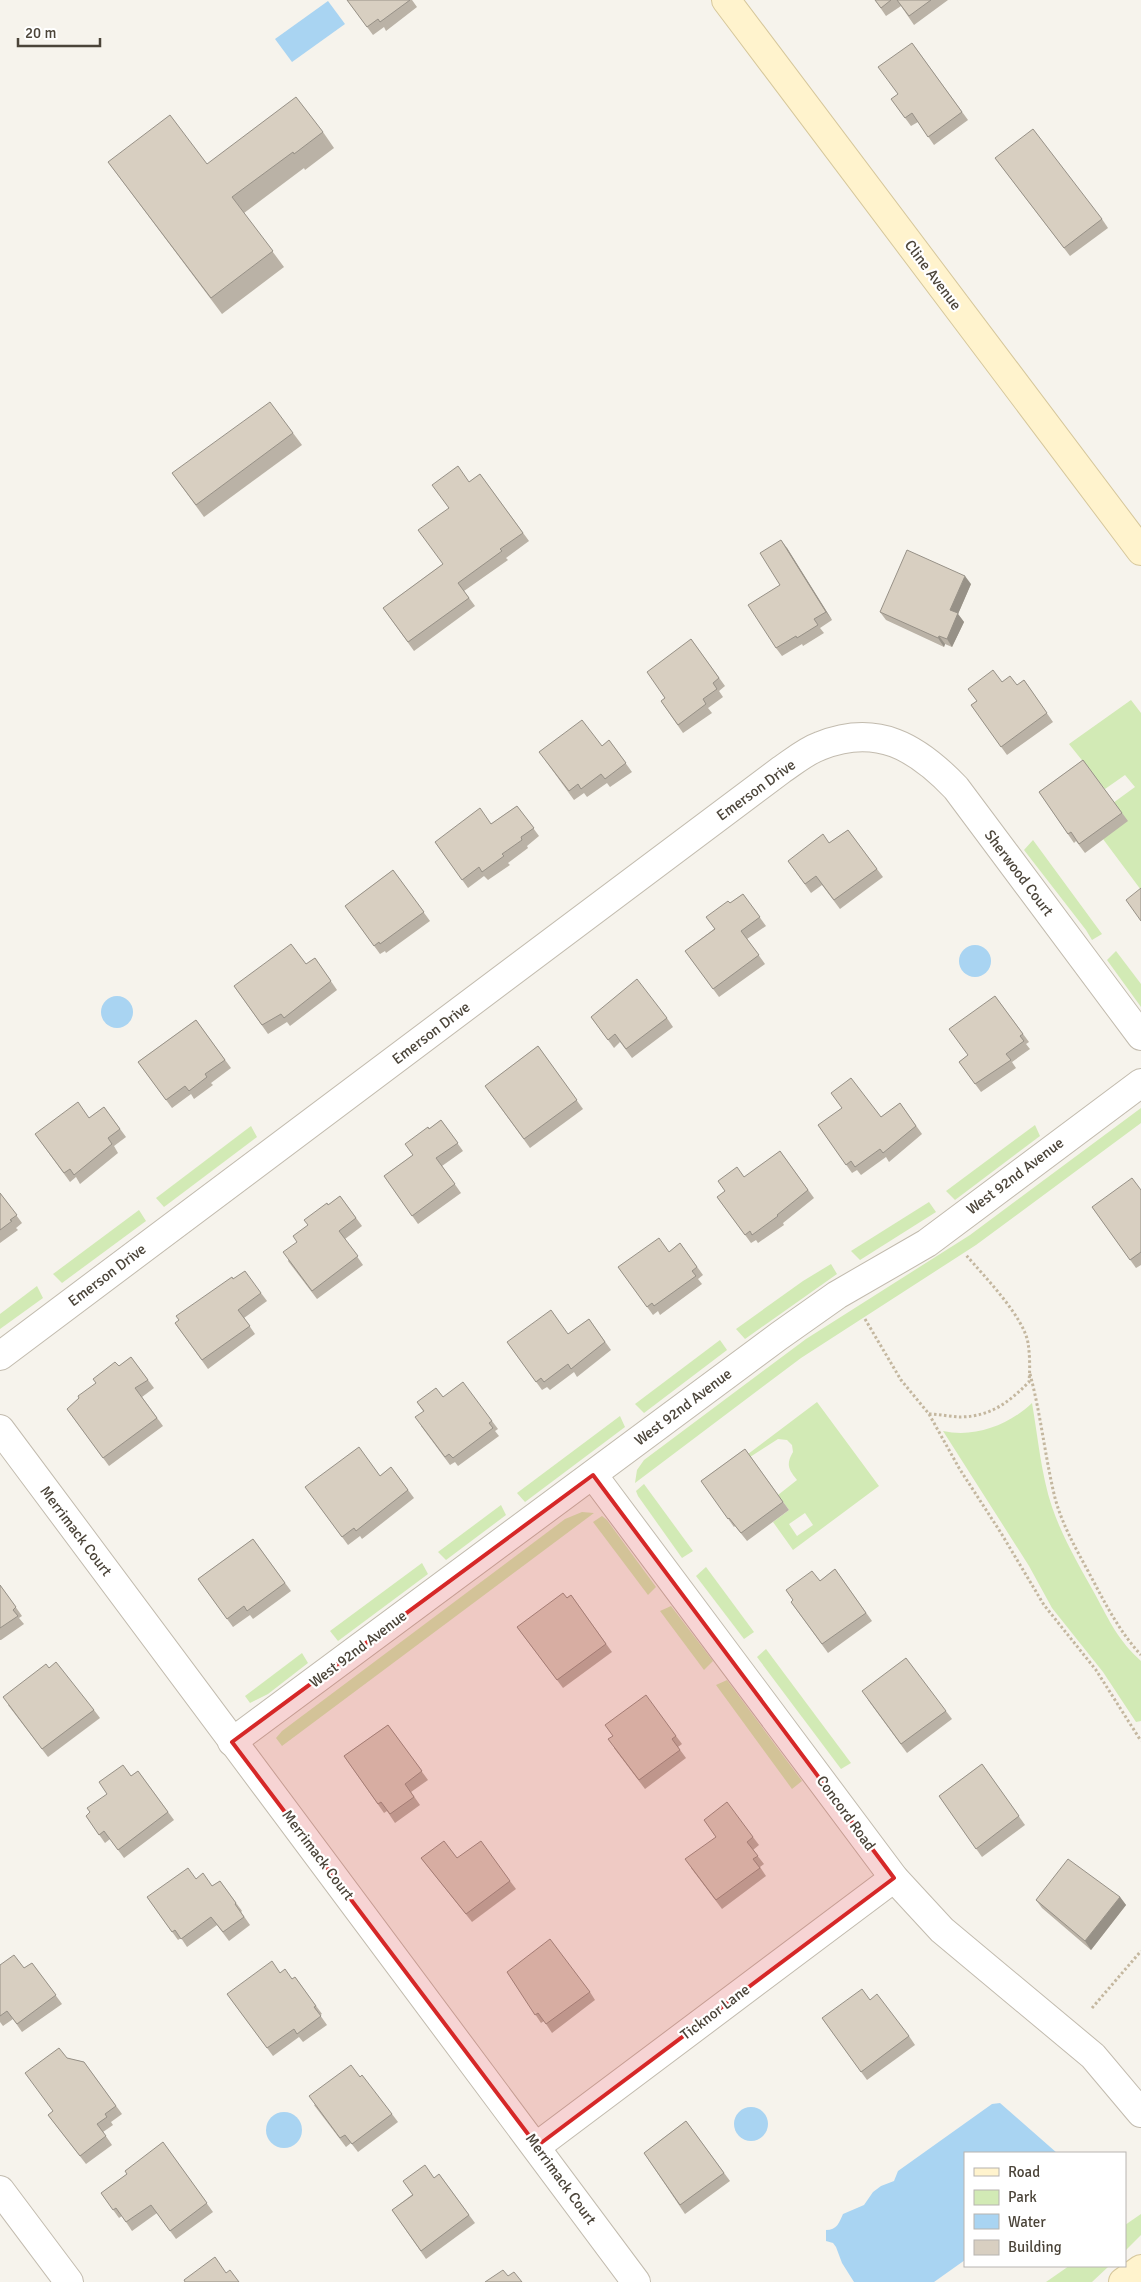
<svg xmlns="http://www.w3.org/2000/svg" width="1141" height="2282" font-family="Signika,sans-serif">
<style>
.green{fill:#d2eab5;fill-rule:evenodd}
.water{fill:#a9d4f2}
.lines{fill:none;stroke-linecap:round;stroke-linejoin:round}
.street-casing{stroke:#c2bbae;stroke-width:30}
.secondary-casing{stroke:#d6c79b;stroke-width:30}
.path{stroke:#c4b79f;stroke-width:3;stroke-dasharray:2.5 2.5;stroke-linecap:butt}
.street{stroke:#fff;stroke-width:28}
.secondary{stroke:#fff3cd;stroke-width:28}
.wall{fill:#bab2a6}
.shaded-wall{fill:#979187}
.building{fill:#d8cfc1;stroke:#979187}
.marked{fill:#d62828;fill-opacity:0.2;stroke:#d62828;stroke-width:4;stroke-linejoin:round}
.labels{text-anchor:middle;stroke-width:4.5;stroke-linejoin:round;paint-order:stroke}
.street-label{font-size:15px;fill:#4b4439;stroke:#fff}
</style>
<rect width="100%" height="100%" fill="#f6f3ec"/>
<g class="green">
<path d="M1131,700L1141,713V890L1103,839L1113,803L1135,787L1125,775L1105,789L1069,744Z"/>
<path d="M1033,840L1102,934L1092,940L1086,930L1024,850Z"/>
<path d="M1116,951L1141,984V1007L1107,960Z"/>
<path d="M1141,1108V1123L976,1245L801,1358L635,1483L637,1470L644,1460L806,1339L970,1235Z"/>
<path d="M1035,1125L1040,1136L955,1200L946,1191Z"/>
<path d="M251,1126L257,1137L164,1207L156,1198Z"/>
<path d="M929,1202L936,1212L860,1260L851,1251Z"/>
<path d="M139,1210L146,1221L62,1283L53,1274Z"/>
<path d="M831,1264L837,1274L745,1339L736,1329L803,1281Z"/>
<path d="M37,1286L43,1298L0,1329V1314Z"/>
<path d="M720,1340L727,1350L644,1413L635,1404Z"/>
<path d="M817,1402L879,1486L793,1550L773,1522L789,1510L778,1495L797,1480C788,1469 786,1464 793,1452L792,1445L787,1440L778,1439L750,1457L748,1454ZM805,1513L813,1525L797,1536L789,1524Z"/>
<path d="M1032,1403C1038,1437 1041,1474 1052,1507C1063,1539 1080,1567 1096,1596C1110,1622 1118,1640 1141,1661V1721L1136,1722L1103,1672L1052,1608L1029,1566L943,1431C975,1438 1009,1425 1032,1403Z"/>
<path d="M620,1416L625,1427L525,1502L517,1493Z"/>
<path d="M644,1484L693,1551L682,1558L638,1496L636,1491Z"/>
<path d="M501,1505L506,1515L446,1560L438,1552Z"/>
<path d="M582,1512L594,1513L282,1746L276,1738L282,1731L565,1519Z"/>
<path d="M602,1516L607,1520L656,1587L648,1595L593,1522Z"/>
<path d="M422,1563L428,1574L338,1641L330,1631Z"/>
<path d="M706,1567L754,1632L744,1639L696,1576Z"/>
<path d="M671,1606L713,1661L704,1670L660,1611Z"/>
<path d="M766,1649L851,1763L841,1769L757,1657Z"/>
<path d="M302,1653L308,1663L268,1694L250,1703L245,1696Z"/>
<path d="M727,1680L802,1781L792,1789L716,1685Z"/>
<path d="M1141,2214V2235L1125,2251V2225Z"/>
<path d="M1069,2266H1109L1092,2282H1046Z"/>
</g>
<g class="water">
<path d="M328,1L345,24L292,62L275,39Z"/>
<circle cx="975" cy="961" r="16"/>
<circle cx="117" cy="1012" r="16"/>
<path d="M1000,2103L1057,2153H965V2260L934,2282H854L842,2263L836,2247L833,2243L826,2241V2230C837,2230 839,2223 843,2214L864,2205L873,2192L881,2186L894,2181L898,2171L992,2104Z"/>
<circle cx="751" cy="2124" r="17"/>
<circle cx="284" cy="2130" r="18"/>
</g>
<g class="lines">
<g class="street-casing">
<g id="street">
<path d="M0,1356L781,770C793,762 806,751 820,746C877,723 917,747 956,788L1141,1036"/>
<path d="M0,1429L636,2282"/>
<path d="M593,1475L894,1878L942,1930L1093,2056L1141,2113"/>
<path d="M232,1742L779,1336L837,1295L927,1243L1141,1083"/>
<path d="M537,2146L894,1878"/>
<path d="M0,2190L69,2282"/>
</g>
</g>
<g class="secondary-casing">
<g id="secondary">
<path d="M726,0L1141,551"/>
<path d="M1123,2282L1141,2269"/>
</g>
</g>
<g class="path">
<path d="M865,1319L901,1380L929,1414L959,1468L1001,1533L1044,1605L1096,1670L1141,1741"/>
<path d="M1030,1374C1041,1415 1045,1457 1055,1498C1062,1524 1075,1547 1088,1571C1104,1601 1118,1630 1141,1655"/>
<path d="M929,1414C940,1414 951,1417 961,1417C991,1416 1008,1403 1029,1382C1030,1370 1030,1355 1028,1343C1024,1317 984,1276 966,1255"/>
<path d="M1092,2008L1141,1951"/>
</g>
<use href="#street" class="street"/>
<use href="#secondary" class="secondary"/>
</g>
<g class="wall">
<path d="M347,0H412L417,7L386,31L384,27L373,35Z"/>
<path d="M875,0H948L914,25L901,6L886,16Z"/>
<path d="M912,43L968,120L934,145L918,122L911,126L897,107V94Z"/>
<path d="M323,132L334,148L305,170L304,168L244,213L284,267L222,314L108,162L207,164Z"/>
<path d="M995,158L1102,219L1108,228L1070,256Z"/>
<path d="M293,433L302,445L204,517L172,473Z"/>
<path d="M480,474L529,541L506,558L508,560L464,591L475,606L414,651L383,608L443,564L448,508L469,482Z"/>
<path d="M787,548L832,620L820,628L824,633L803,646L802,644L782,656L776,648L780,585Z"/>
<path d="M971,584L958,614L964,622L952,647L945,644L944,647L886,620L880,612Z"/>
<path d="M691,639L725,686L719,691L723,697L708,708L712,713L683,733L661,701L665,698Z"/>
<path d="M1024,680L1053,722L1007,755L971,705L1002,682L1017,685Z"/>
<path d="M609,740L632,772L610,787L607,783L587,797L584,793L574,800L545,760L602,746Z"/>
<path d="M1083,760L1128,821L1085,853L1076,841L1074,843L1039,792Z"/>
<path d="M517,806L539,836L527,846L528,848L508,863L510,865L488,880L484,876L468,888L435,842L491,824Z"/>
<path d="M848,830L883,877L840,909L822,885L811,893L788,861L829,843Z"/>
<path d="M393,870L430,921L386,953L385,951L380,954L345,906Z"/>
<path d="M743,894L766,926L747,939L765,964L719,997L685,951L714,929L730,903Z"/>
<path d="M315,958L337,990L290,1026L287,1022L268,1034L234,986L306,964Z"/>
<path d="M995,996L1029,1042L1026,1044L1030,1049L1012,1062L1016,1068L981,1092L959,1062L968,1055Z"/>
<path d="M591,1017L667,1018L673,1027L632,1058L620,1042L614,1048Z"/>
<path d="M196,1020L231,1068L211,1083L213,1085L194,1099L191,1094L172,1108L138,1062Z"/>
<path d="M538,1046L583,1109L530,1148L485,1086Z"/>
<path d="M900,1103L922,1134L889,1162L886,1157L861,1175L857,1170L852,1173L818,1125L881,1117Z"/>
<path d="M104,1107L126,1137L114,1146L118,1153L80,1184L76,1177L70,1182L35,1134L89,1118Z"/>
<path d="M441,1120L463,1151L442,1166L461,1193L418,1224L384,1176L413,1155L429,1129Z"/>
<path d="M780,1151L814,1198L783,1223L784,1225L758,1243L756,1240L751,1243L717,1197Z"/>
<path d="M1141,1190V1265L1136,1268L1092,1207Z"/>
<path d="M0,1193L22,1223L16,1228L18,1230L0,1243Z"/>
<path d="M340,1196L362,1226L345,1239L363,1265L317,1299L288,1261L297,1242L308,1225L328,1205Z"/>
<path d="M680,1243L703,1275L698,1279L702,1284L660,1315L658,1311L653,1315L618,1267L669,1252Z"/>
<path d="M233,1279L261,1293L267,1301L244,1318L255,1334L208,1369L175,1323Z"/>
<path d="M589,1319L611,1350L577,1377L574,1372L550,1390L547,1387L542,1390L507,1342L568,1334Z"/>
<path d="M131,1357L154,1388L142,1397L163,1426L109,1466L67,1409L119,1366Z"/>
<path d="M443,1397L492,1421L498,1429L495,1431L499,1436L458,1466L455,1462L450,1465L421,1426L423,1411L417,1402Z"/>
<path d="M745,1449L789,1510L747,1541L735,1526L734,1527L701,1481Z"/>
<path d="M391,1467L414,1498L362,1539L360,1536L348,1545L305,1487L380,1476Z"/>
<path d="M253,1539L291,1591L253,1619L250,1615L233,1627L198,1579Z"/>
<path d="M835,1569L872,1621L828,1653L791,1602L793,1600L786,1590L820,1581Z"/>
<path d="M0,1585L22,1616L19,1618L24,1624L1,1640H0Z"/>
<path d="M571,1595L612,1652L563,1688L517,1627Z"/>
<path d="M49,1668L94,1710L100,1718L48,1757L8,1705Z"/>
<path d="M868,1700L946,1711L952,1719L907,1753Z"/>
<path d="M388,1725L428,1780L411,1792L420,1805L395,1823L387,1811L384,1813L344,1756Z"/>
<path d="M676,1736L682,1744L678,1747L686,1758L645,1789L614,1748Z"/>
<path d="M982,1764L1025,1825L982,1857L939,1796Z"/>
<path d="M138,1771L174,1820L124,1858L110,1839L105,1843L86,1816L131,1776Z"/>
<path d="M753,1837L759,1845L753,1850L764,1864L760,1867L766,1876L722,1909L691,1868Z"/>
<path d="M421,1858H457L510,1881L516,1889L472,1922Z"/>
<path d="M196,1879L212,1886L220,1881L242,1911L241,1912L250,1925L229,1941L217,1925L187,1947L181,1938L178,1940L147,1897Z"/>
<path d="M1120,1897L1126,1905L1091,1950L1042,1908L1036,1900Z"/>
<path d="M32,1963L62,2004L22,2032L13,2019L3,2026L0,2022V1965L24,1968Z"/>
<path d="M507,1972L590,1992L595,2000L552,2033L544,2021L541,2023Z"/>
<path d="M280,1973L292,1979L295,1977L322,2014L320,2015L327,2025L303,2042L299,2037L273,2056L227,1994Z"/>
<path d="M870,2000L909,2036L915,2045L867,2080L822,2018Z"/>
<path d="M67,2058L84,2062L122,2114L111,2122L113,2125L103,2132L112,2145L86,2164L48,2115L53,2111Z"/>
<path d="M360,2077L392,2114L398,2122L358,2152L351,2143L346,2147L314,2105Z"/>
<path d="M686,2121L730,2181L685,2214L644,2153Z"/>
<path d="M163,2142L213,2212L176,2239L157,2213L132,2231L122,2216L119,2218L101,2193L127,2174Z"/>
<path d="M439,2174L475,2223L426,2259L392,2210Z"/>
</g>
<g class="shaded-wall">
<path d="M781,540L787,548L832,620L826,612Z"/>
<path d="M965,576L971,584L958,614L964,622L952,647L947,639L950,610Z"/>
<path d="M939,636L945,644L944,647L938,638Z"/>
<path d="M1120,1897L1126,1905L1091,1950L1085,1941Z"/>
</g>
<g class="building">
<path d="M347,0H410L380,22L378,19L367,27Z"/>
<path d="M875,0H891L881,8Z"/>
<path d="M897,0H931L909,16Z"/>
<path d="M912,43L962,112L928,137L912,113L905,118L891,99L898,94L878,67Z"/>
<path d="M296,97L323,132L294,154L293,152L232,197L273,251L211,298L108,162L170,115L207,164Z"/>
<path d="M1033,129L1102,219L1064,248L995,158Z"/>
<path d="M270,402L293,433L196,505L172,473Z"/>
<path d="M458,466L469,482L480,474L523,533L500,549L502,551L458,583L469,598L408,642L383,608L443,564L418,530L449,508L432,485Z"/>
<path d="M781,540L826,612L814,619L818,625L797,638L796,636L776,648L748,605L780,585L760,553Z"/>
<path d="M907,550L965,576L950,610L958,613L947,639L939,636L938,638L880,612Z"/>
<path d="M691,639L719,678L713,683L717,689L703,699L706,704L678,725L661,701L665,698L647,672Z"/>
<path d="M993,670L1002,682L1010,676L1017,685L1024,680L1047,713L1001,747L971,705L977,701L968,689Z"/>
<path d="M582,720L602,746L609,740L626,763L605,779L601,774L581,789L578,784L569,791L539,752Z"/>
<path d="M1083,760L1122,813L1079,844L1071,832L1068,834L1039,792Z"/>
<path d="M517,806L534,828L521,837L522,840L502,854L504,856L482,872L479,867L462,880L435,842L480,808L491,824Z"/>
<path d="M848,830L877,869L834,900L816,876L805,884L788,861L823,834L829,843Z"/>
<path d="M393,870L424,912L380,944L379,942L374,946L345,906Z"/>
<path d="M1141,888V921L1126,900Z"/>
<path d="M743,894L760,917L741,931L759,955L713,989L685,951L715,929L706,917L728,901L730,903Z"/>
<path d="M291,944L306,964L315,958L331,981L284,1018L281,1014L262,1025L234,986Z"/>
<path d="M637,979L667,1018L626,1049L615,1034L608,1040L591,1017Z"/>
<path d="M995,996L1023,1034L1020,1036L1024,1041L1006,1054L1011,1060L975,1084L959,1062L968,1055L949,1029Z"/>
<path d="M196,1020L225,1060L205,1074L207,1077L189,1091L185,1086L166,1100L138,1062Z"/>
<path d="M538,1046L577,1100L524,1139L485,1086Z"/>
<path d="M851,1078L881,1117L900,1103L916,1126L883,1153L880,1149L855,1167L851,1161L846,1165L818,1125L842,1108L831,1093Z"/>
<path d="M78,1102L89,1118L104,1107L120,1129L108,1138L112,1144L74,1175L70,1169L64,1173L35,1134Z"/>
<path d="M441,1120L458,1143L436,1158L455,1184L412,1216L384,1176L413,1155L405,1144L428,1127L429,1129Z"/>
<path d="M780,1151L808,1190L777,1215L778,1216L752,1235L750,1231L745,1235L717,1197L725,1191L718,1181L737,1167L744,1177Z"/>
<path d="M1132,1178L1141,1190V1252L1130,1260L1092,1207Z"/>
<path d="M0,1193L17,1215L10,1220L12,1221L0,1230Z"/>
<path d="M340,1196L356,1218L339,1231L358,1256L312,1291L283,1252L297,1242L293,1236L308,1225L304,1220L327,1203L328,1205Z"/>
<path d="M659,1238L669,1252L680,1243L697,1267L692,1271L696,1276L654,1306L652,1303L647,1307L618,1267Z"/>
<path d="M245,1271L261,1293L238,1310L250,1326L202,1360L175,1323L179,1320L176,1316L232,1277L233,1279Z"/>
<path d="M551,1310L568,1334L589,1319L605,1342L571,1369L568,1364L544,1382L541,1378L536,1382L507,1342Z"/>
<path d="M131,1357L148,1380L135,1388L157,1418L103,1458L67,1409L79,1398L78,1396L96,1383L93,1379L115,1362L119,1366Z"/>
<path d="M463,1382L492,1421L489,1423L493,1428L453,1458L449,1454L445,1457L415,1417L424,1411L417,1402L436,1388L443,1397Z"/>
<path d="M359,1447L380,1476L391,1467L408,1490L356,1531L354,1528L342,1537L305,1487Z"/>
<path d="M745,1449L783,1502L741,1533L729,1518L728,1519L701,1481Z"/>
<path d="M253,1539L285,1583L247,1611L244,1606L227,1619L198,1579Z"/>
<path d="M835,1569L866,1613L822,1644L791,1602L793,1600L786,1590L812,1571L820,1581Z"/>
<path d="M0,1585L16,1607L13,1610L18,1616L0,1628Z"/>
<path d="M563,1593L567,1598L571,1595L606,1644L557,1680L517,1627Z"/>
<path d="M906,1658L946,1711L901,1744L862,1691Z"/>
<path d="M56,1662L94,1710L42,1749L3,1697L46,1664L49,1668Z"/>
<path d="M646,1695L676,1736L672,1739L680,1750L639,1780L608,1739L613,1736L605,1725Z"/>
<path d="M388,1725L422,1771L405,1784L414,1797L390,1814L381,1802L378,1804L344,1756Z"/>
<path d="M982,1764L1019,1816L976,1849L939,1796Z"/>
<path d="M123,1765L131,1776L138,1771L168,1812L118,1850L104,1831L99,1835L86,1816L90,1812L87,1808L107,1794L99,1782Z"/>
<path d="M727,1802L753,1837L747,1842L758,1856L753,1859L760,1868L716,1900L685,1859L716,1837L704,1820Z"/>
<path d="M444,1841L457,1858L481,1841L510,1881L466,1914L421,1858Z"/>
<path d="M1068,1859L1120,1897L1085,1941L1036,1900Z"/>
<path d="M188,1868L196,1879L203,1873L212,1886L220,1881L236,1903L235,1904L244,1917L223,1932L211,1917L181,1939L175,1930L172,1932L147,1897Z"/>
<path d="M550,1939L590,1992L546,2024L538,2013L535,2015L507,1972Z"/>
<path d="M14,1955L24,1968L32,1963L56,1995L17,2024L7,2011L0,2016V1965Z"/>
<path d="M272,1961L280,1973L285,1969L292,1979L295,1977L316,2006L314,2007L321,2016L297,2034L294,2029L267,2048L227,1994Z"/>
<path d="M862,1989L870,2000L877,1994L909,2036L861,2072L822,2018Z"/>
<path d="M59,2048L67,2058L84,2062L116,2106L105,2114L107,2117L97,2124L106,2136L80,2156L48,2115L53,2111L25,2073Z"/>
<path d="M351,2065L360,2077L362,2075L392,2114L352,2144L345,2135L340,2138L309,2096Z"/>
<path d="M686,2121L724,2173L680,2205L644,2153Z"/>
<path d="M163,2142L207,2203L170,2231L151,2205L126,2222L116,2208L113,2210L101,2193L127,2174L125,2171Z"/>
<path d="M425,2165L434,2178L439,2174L469,2215L421,2251L392,2210L413,2195L403,2181Z"/>
<path d="M215,2257L226,2273L230,2270L239,2282H185L184,2280Z"/>
<path d="M503,2270L508,2276L514,2272L522,2282H485Z"/>
</g>
<path class="marked" d="M593,1475L894,1878L537,2146L232,1742Z"/>
<g class="labels">
<g class="street-label">
<text transform="translate(933 275) rotate(53)" y="5">Cline Avenue</text>
<text transform="translate(756 790) rotate(-36)" y="5">Emerson Drive</text>
<text transform="translate(1019 873) rotate(53)" y="5">Sherwood Court</text>
<text transform="translate(431 1033) rotate(-37)" y="5">Emerson Drive</text>
<text transform="translate(1015 1176) rotate(-37)" y="5">West 92nd Avenue</text>
<text transform="translate(107 1275) rotate(-37)" y="5">Emerson Drive</text>
<text transform="translate(683 1407) rotate(-37)" y="5">West 92nd Avenue</text>
<text transform="translate(76 1531) rotate(53)" y="5">Merrimack Court</text>
<text transform="translate(358 1649) rotate(-37)" y="5">West 92nd Avenue</text>
<text transform="translate(846 1813) rotate(54)" y="5">Concord Road</text>
<text transform="translate(318 1855) rotate(53)" y="5">Merrimack Court</text>
<text transform="translate(715 2012) rotate(-37)" y="5">Ticknor Lane</text>
<text transform="translate(561 2179) rotate(54)" y="5">Merrimack Court</text>
</g>
</g>
<rect x="964" y="2152" width="162" height="115" fill="#ffffff" stroke="#b7b4b0"/>
<rect x="974" y="2168" width="25" height="8" fill="#fff3cd" stroke="#b7b4b0"/>
<text x="1008" y="2177" font-size="15" fill="#4b4439">Road</text>
<rect x="974" y="2190" width="25" height="15" fill="#d2eab5" stroke="#b7b4b0"/>
<text x="1008" y="2202" font-size="15" fill="#4b4439">Park</text>
<rect x="974" y="2214" width="25" height="15" fill="#a9d4f2" stroke="#b7b4b0"/>
<text x="1008" y="2227" font-size="15" fill="#4b4439">Water</text>
<rect x="974" y="2240" width="25" height="15" fill="#d8cfc1" stroke="#b7b4b0"/>
<text x="1008" y="2252" font-size="15" fill="#4b4439">Building</text>
<path d="M18 38v8h82v-8" fill="none" stroke="#4b4439" stroke-width="2.5"/>
<text x="25" y="38" font-size="15" fill="#4b4439" stroke="#ffffff" stroke-width="4" paint-order="stroke">20 m</text>
</svg>
